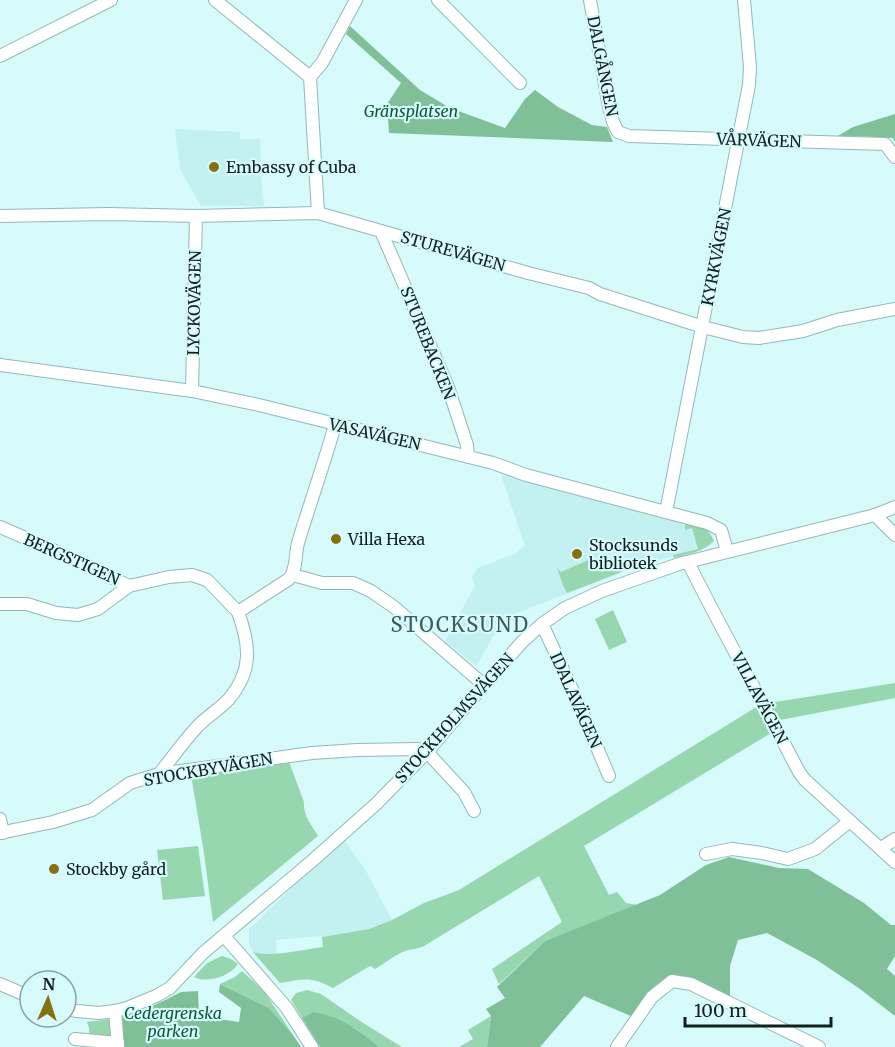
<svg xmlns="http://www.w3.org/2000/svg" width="895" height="1047" font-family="Merriweather,serif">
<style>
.built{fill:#c3f0f0}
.green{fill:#97d7af}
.forest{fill:#80c099}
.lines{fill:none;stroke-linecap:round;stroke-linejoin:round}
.minor-casing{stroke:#96b7b8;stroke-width:14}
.minor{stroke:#fff;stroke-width:12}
.poi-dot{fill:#867112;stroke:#d7fafb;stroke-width:2}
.labels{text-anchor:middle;stroke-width:4.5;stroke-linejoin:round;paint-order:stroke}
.street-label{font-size:16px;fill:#132020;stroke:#d7fafb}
.park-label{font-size:16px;font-style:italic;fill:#0c5935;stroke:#d7fafb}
.poi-label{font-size:16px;fill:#132020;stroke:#d7fafb;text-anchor:start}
.quarter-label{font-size:20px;letter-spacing:1.5px;fill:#3d5c5c;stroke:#d7fafb}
</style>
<rect width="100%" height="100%" fill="#d7fafb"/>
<g class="built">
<path d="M175,129L240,132V139H260L262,192L264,206H201L180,169Z"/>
<path d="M501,475L687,523L692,528L699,549L624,569L622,572L515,614L516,618L495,634L476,666L445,641L475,586L472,577L478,568L514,554L525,546Z"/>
<path d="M343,839L365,869L392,920L369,929L322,937L323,947L321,936L276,940L277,953L269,955L259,954L253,952L249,943V929Z"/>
</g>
<g class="green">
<path d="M687,523C702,527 707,525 714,541C703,552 688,554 674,558L673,555L698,549L692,528L685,530V526Z"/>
<path d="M593,558L597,561L602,572L620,564L623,569L622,572L567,593L563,585L557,568L561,572Z"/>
<path d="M613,610L627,642L609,650L595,619Z"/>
<path d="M895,683V698L780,720L769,703Z"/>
<path d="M758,706L771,733L584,846L609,895L617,892L626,903L637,905L545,941L499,984L492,969L562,922L539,876L424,946C418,949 412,949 405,951C395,955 385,963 375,969L370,966L333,988C310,976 305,979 280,983L253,952C269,958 305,949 323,947L322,937L369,929L392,920L424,903L459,890Z"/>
<path d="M288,759L304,802C303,816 312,825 318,836L213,922L204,853L191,775Z"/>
<path d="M198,846L205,896L163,900L157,850Z"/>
<path d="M222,956L231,959L238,964C230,976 207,984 194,977L207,963Z"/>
<path d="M242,971L264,991L293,1035L269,1008L220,984L235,977Z"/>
<path d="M307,990L321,994L363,1023L402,1047H379L355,1028L313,1012L302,1018L291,1000L296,993Z"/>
<path d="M491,1016L487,1047H459L473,1039L468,1030Z"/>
<path d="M118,1018V1047H89V1028L87,1022Z"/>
</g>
<g class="forest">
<path d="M350,26L420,90L450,108L505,128L525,99L535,90L558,107L592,125L607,127L613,142L389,133L387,104L401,83L346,34Z"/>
<path d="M895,114V142L893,138L857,136L836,137L853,127Z"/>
<path d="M729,857L779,868L808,869L864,903L891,925H895V956L887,969L895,976V1016L860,989L817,960L767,933L738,940L730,966V996L687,979L670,976L633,1017L584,996L540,1047H487L491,1016L486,1009L505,998L497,987L545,941L660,895L706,865Z"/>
<path d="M220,984L269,1008L293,1035L301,1047H120L118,1018L153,1006L181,992L198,991L199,1016L239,1022L241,1008L219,992Z"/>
<path d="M313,1012C342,1017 357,1029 379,1047H320L302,1018Z"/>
</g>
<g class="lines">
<g class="minor-casing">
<g id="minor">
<path d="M215,0L310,77L318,213"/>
<path d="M438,0L520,83"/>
<path d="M590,0L609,107L613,122L618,132L629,136L885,144L895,157"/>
<path d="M0,56L111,0"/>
<path d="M310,77L322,63L356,0"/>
<path d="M0,216L109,214L196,216L318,213L528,273L589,288L600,294L703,327L743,337L759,338L803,331L837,320L895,309"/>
<path d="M381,231L448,387L467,445L468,457"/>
<path d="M0,365L192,391L259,405L493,463L526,475L707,523L721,530L727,551"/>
<path d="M192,391L196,216"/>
<path d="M666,512L749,85L750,67L744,0"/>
<path d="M875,515L895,535"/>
<path d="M0,527L51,549L129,586L169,577L192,575L207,580L238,612"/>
<path d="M688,562C723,633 763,702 799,772L805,780L895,862"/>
<path d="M293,575L322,583H353L371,591L394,607L484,685"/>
<path d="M0,604H27L56,613L78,615L98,609L129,586"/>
<path d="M542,624L578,702L609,776"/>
<path d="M159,774C172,758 184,741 197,727C207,716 220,709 229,699C253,670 250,645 238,612L289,579C297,570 295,554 298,543C310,503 324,464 335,425"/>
<path d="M0,819L3,833"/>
<path d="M0,833L53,822L92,810L130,783L159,774L312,753L357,750L418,749L427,752L464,792L474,811"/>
<path d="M881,848L895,839"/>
<path d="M706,854L732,849L762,853L788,859L815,849L850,821"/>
<path d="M224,936L286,1007L312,1047"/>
<path d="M0,984L30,997"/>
<path d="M66,1009L77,1011L99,1013L115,1011L127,1008L156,996L170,988L203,953L312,861L376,804L427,752L484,685L522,642L542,624L565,608L602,591L679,564L875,515L895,507"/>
<path d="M115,1011L118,1047"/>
<path d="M75,1039L118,1043"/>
<path d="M617,1047L652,997L672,981L691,984L819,1047"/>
</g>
</g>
<use href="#minor" class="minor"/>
</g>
<g class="poi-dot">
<circle cx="214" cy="167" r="6"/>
<circle cx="336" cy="539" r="6"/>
<circle cx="577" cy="554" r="6"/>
<circle cx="54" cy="869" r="6"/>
</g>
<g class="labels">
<g class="street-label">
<text transform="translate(603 66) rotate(79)" y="6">DALGÅNGEN</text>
<text transform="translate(759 140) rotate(2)" y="6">VÅRVÄGEN</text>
<text transform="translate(453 251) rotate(16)" y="6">STUREVÄGEN</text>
<text transform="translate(716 257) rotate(-79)" y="6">KYRKVÄGEN</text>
<text transform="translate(194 303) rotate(-89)" y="6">LYCKOVÄGEN</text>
<text transform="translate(428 343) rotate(68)" y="6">STUREBACKEN</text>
<text transform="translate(375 434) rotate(13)" y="6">VASAVÄGEN</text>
<text transform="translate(72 559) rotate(24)" y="6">BERGSTIGEN</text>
<text transform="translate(760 698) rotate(62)" y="6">VILLAVÄGEN</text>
<text transform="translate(576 700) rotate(66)" y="6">IDALAVÄGEN</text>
<text transform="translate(454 718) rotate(-48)" y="6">STOCKHOLMSVÄGEN</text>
<text transform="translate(208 769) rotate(-10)" y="6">STOCKBYVÄGEN</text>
</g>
<g class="park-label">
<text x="411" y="117">Gränsplatsen</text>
<text x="173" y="1019">Cedergrenska<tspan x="173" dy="18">parken</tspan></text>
</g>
<g class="poi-label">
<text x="226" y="173">Embassy of Cuba</text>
<text x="348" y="545">Villa Hexa</text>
<text x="589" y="551">Stocksunds<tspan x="589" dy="18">bibliotek</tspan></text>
<text x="66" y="875">Stockby gård</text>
</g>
<g class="quarter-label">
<text x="460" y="632">STOCKSUND</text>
</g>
</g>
<g transform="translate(48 999) rotate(3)"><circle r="28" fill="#d7fafb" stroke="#89a3a3" stroke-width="1.5"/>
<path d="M0-4.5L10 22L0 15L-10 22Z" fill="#867112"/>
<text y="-9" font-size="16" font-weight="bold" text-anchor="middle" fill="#132020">N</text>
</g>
<path d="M685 1017v9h146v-9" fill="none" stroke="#132020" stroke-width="3"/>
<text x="694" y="1017" font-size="18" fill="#132020" stroke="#d7fafb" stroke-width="4.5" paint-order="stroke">100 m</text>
</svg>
